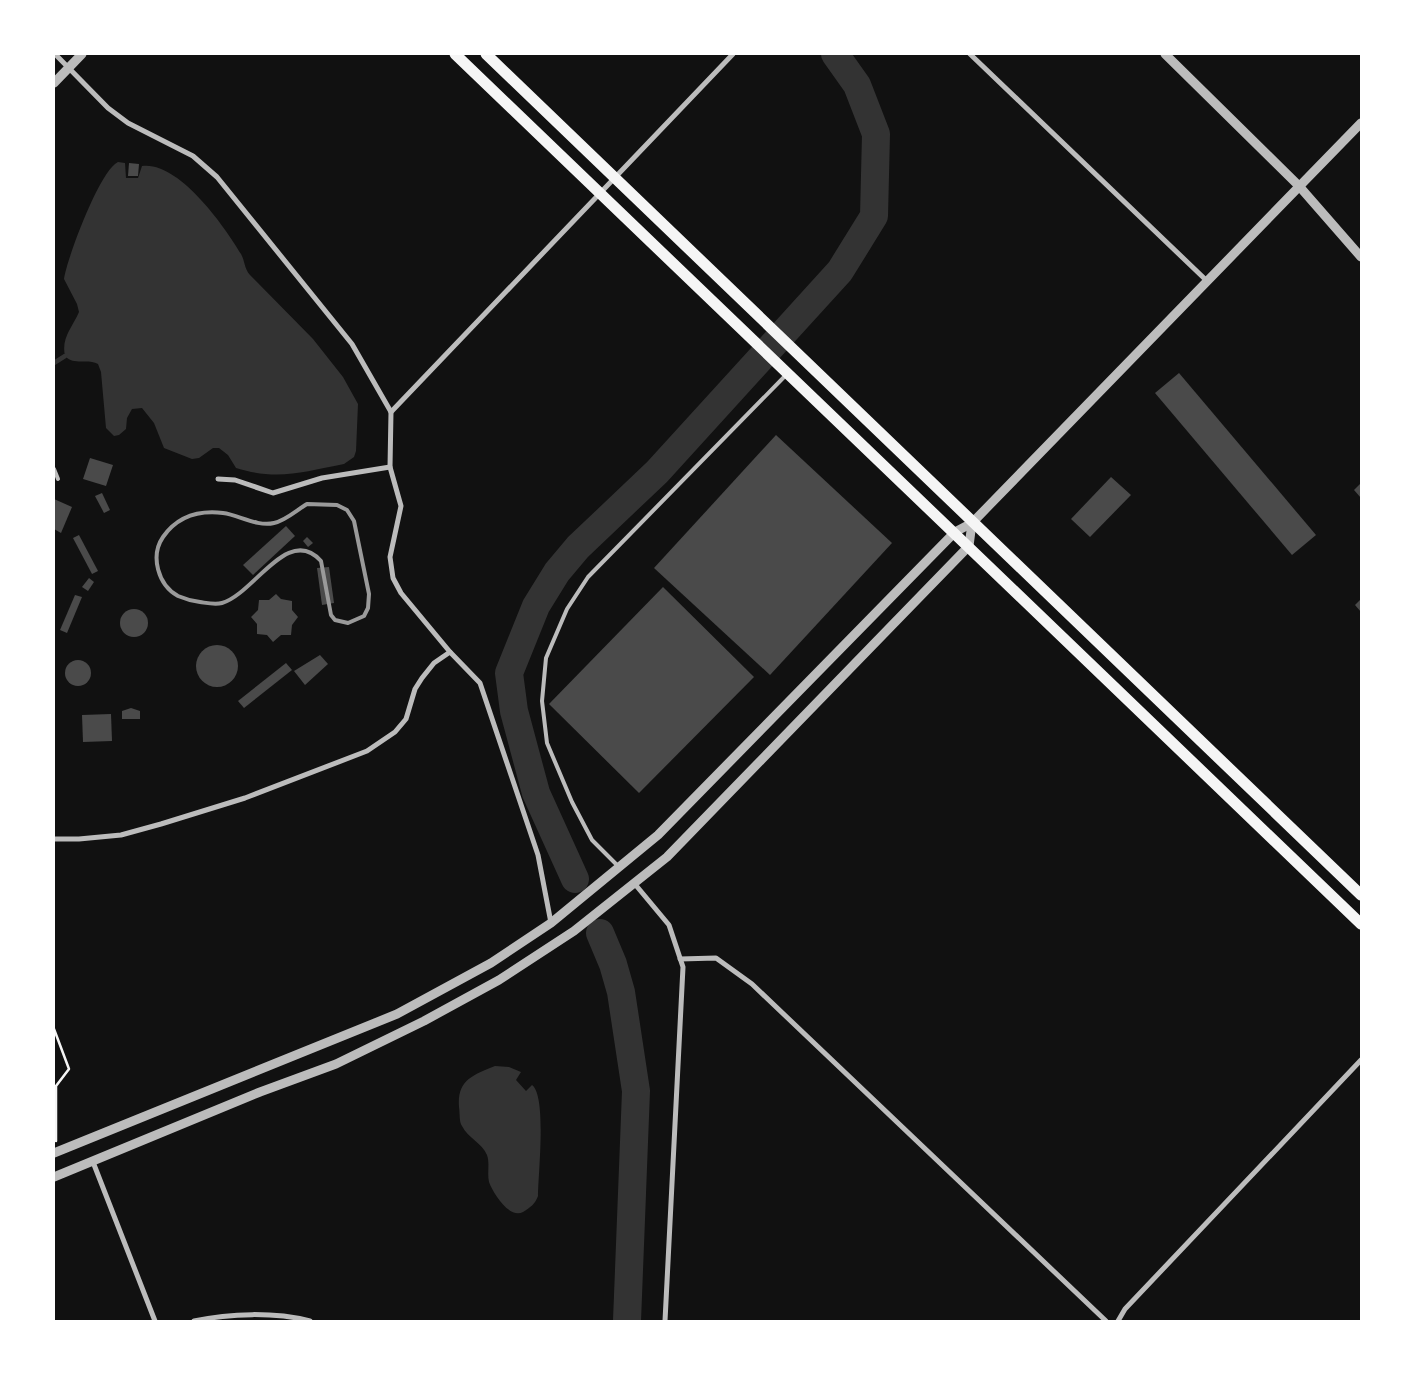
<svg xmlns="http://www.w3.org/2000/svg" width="1415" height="1375" font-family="Helvetica,sans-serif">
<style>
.water{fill:#333}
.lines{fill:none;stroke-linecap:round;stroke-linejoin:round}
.stream{stroke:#333;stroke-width:4.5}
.river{stroke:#333;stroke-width:28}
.building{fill:#4a4a4a}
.path{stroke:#f5f5f5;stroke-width:2.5}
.service{stroke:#bcbcbc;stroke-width:4}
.minor{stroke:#bcbcbc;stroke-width:5}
.tertiary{stroke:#bcbcbc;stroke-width:9}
.primary{stroke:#f5f5f5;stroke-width:11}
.rail{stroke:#9a9a9a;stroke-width:4}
</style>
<rect width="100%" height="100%" fill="#111"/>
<g class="water">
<path d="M118,162L125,163L126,178H138L142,166C179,161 225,227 241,254C245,261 244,268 250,275L313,339L343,377L358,404L356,451L354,457L344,464C302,472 278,481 236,468L228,455L219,448H213L199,458L192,459L164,448L154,423L142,408L132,409L127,418L126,429L119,435L114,436L106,428L101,372L98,364C88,358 74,366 65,356C61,338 72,328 79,312L77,304L64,279C67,258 100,170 118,162Z"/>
<path d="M495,1066L509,1067L521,1072L516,1080L526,1091L532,1085C547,1096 538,1175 538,1196C535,1204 531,1207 523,1212C509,1219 493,1193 489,1182C487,1173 490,1163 487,1155C482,1143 468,1138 462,1126C459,1122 460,1113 459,1107C457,1080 473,1075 495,1066Z"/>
</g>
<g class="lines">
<path class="stream" d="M54,363L65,356"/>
<g class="river">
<path d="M575,879L536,793L514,711L509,673L536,606L557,572L578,547L657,472L840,271L874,216L876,134L857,85L835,54"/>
<path d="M600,933L613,964L621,992L636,1091L627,1321"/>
</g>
</g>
<g class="building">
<path d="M129,163L139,164L138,176H128Z"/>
<path d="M1179,373L1316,535L1292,555L1155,393Z"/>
<path d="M776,435L892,543L770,675L654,568Z"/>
<path d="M90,458L113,465L106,486L83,479Z"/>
<path d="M1111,477L1131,495L1090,537L1071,519Z"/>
<path d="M1361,483V498L1354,490Z"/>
<path d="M102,493L110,510L104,513L95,496Z"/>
<path d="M54,499L72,507L61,533L54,529Z"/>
<path d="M286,526L295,536L253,575L243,565Z"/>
<path d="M79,535L98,571L92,574L73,538Z"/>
<path d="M307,537L313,543L308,547L303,541Z"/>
<path d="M329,567L334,603L322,605L317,568Z"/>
<path d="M89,578L94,582L88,591L82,587Z"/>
<path d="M663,587L754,677L639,793L549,704Z"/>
<path d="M276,594L281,599L292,601V610L298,617L292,625L291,635H281L273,642L267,635L257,634V624L251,617L258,610L259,600H269Z"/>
<path d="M75,595L82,597L67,633L60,630Z"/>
<path d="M1361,599V612L1355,605Z"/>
<circle cx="134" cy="623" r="14"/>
<circle cx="217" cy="666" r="21"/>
<path d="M320,655L328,664L305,685L294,671Z"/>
<circle cx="78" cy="673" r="13"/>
<path d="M286,663L292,670L244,708L238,701Z"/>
<path d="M131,708L140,711V719H122V711Z"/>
<path d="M111,714L112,741L83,742L82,715Z"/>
</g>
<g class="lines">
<path class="path" d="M54,1029L69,1069L56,1086V1141"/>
<g class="service">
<path d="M54,469L58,479"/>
<path d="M619,867L592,840L572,802L547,743L542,701L546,658L567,609L588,577L786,375"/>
</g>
<g class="minor">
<path d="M55,54L108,108L128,123L193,156L217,177L352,344L391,412L390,467L401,506L390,557L393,578L401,593L450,652"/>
<path d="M970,54L1207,281"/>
<path d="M391,412L733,54"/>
<path d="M218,479L235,480L273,493L322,478L390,467"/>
<path d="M54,839H79L121,835L161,824L245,798L367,751L395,732L406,719L415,689L422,678L434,663L450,652L480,683L538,855L551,923"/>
<path d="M634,883L669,925L683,967L665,1321"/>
<path d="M680,959L716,958L752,984L1106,1321"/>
<path d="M93,1162L155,1321"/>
<path d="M194,1321C230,1313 275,1312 310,1321"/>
<path d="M1118,1321L1125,1309L1361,1060"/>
</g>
<g class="tertiary">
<path d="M1165,54L1299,186L1361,257"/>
<path d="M54,83L82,54"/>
<path d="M54,1153L397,1014L491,963L551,923L658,835L955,532L972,523L1361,123"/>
<path d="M54,1177L260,1092L336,1064L424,1021L499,980L574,931L667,857L969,546L972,523"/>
</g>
<g class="primary">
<path d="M455,54L1361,924"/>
<path d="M486,54L1361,895"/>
</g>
<path class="rail" d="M307,504L337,505L347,510L354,521L369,594L368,608L364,616L348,623L335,620L331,615L321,561C288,524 254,594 222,603C215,605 207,603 200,602C192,601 185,599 178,596C158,585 150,556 163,537C177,517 198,510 223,513C239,515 257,527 274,523C285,521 297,510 307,504Z"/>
</g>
<rect width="1415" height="1375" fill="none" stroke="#ffffff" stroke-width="110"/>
</svg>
